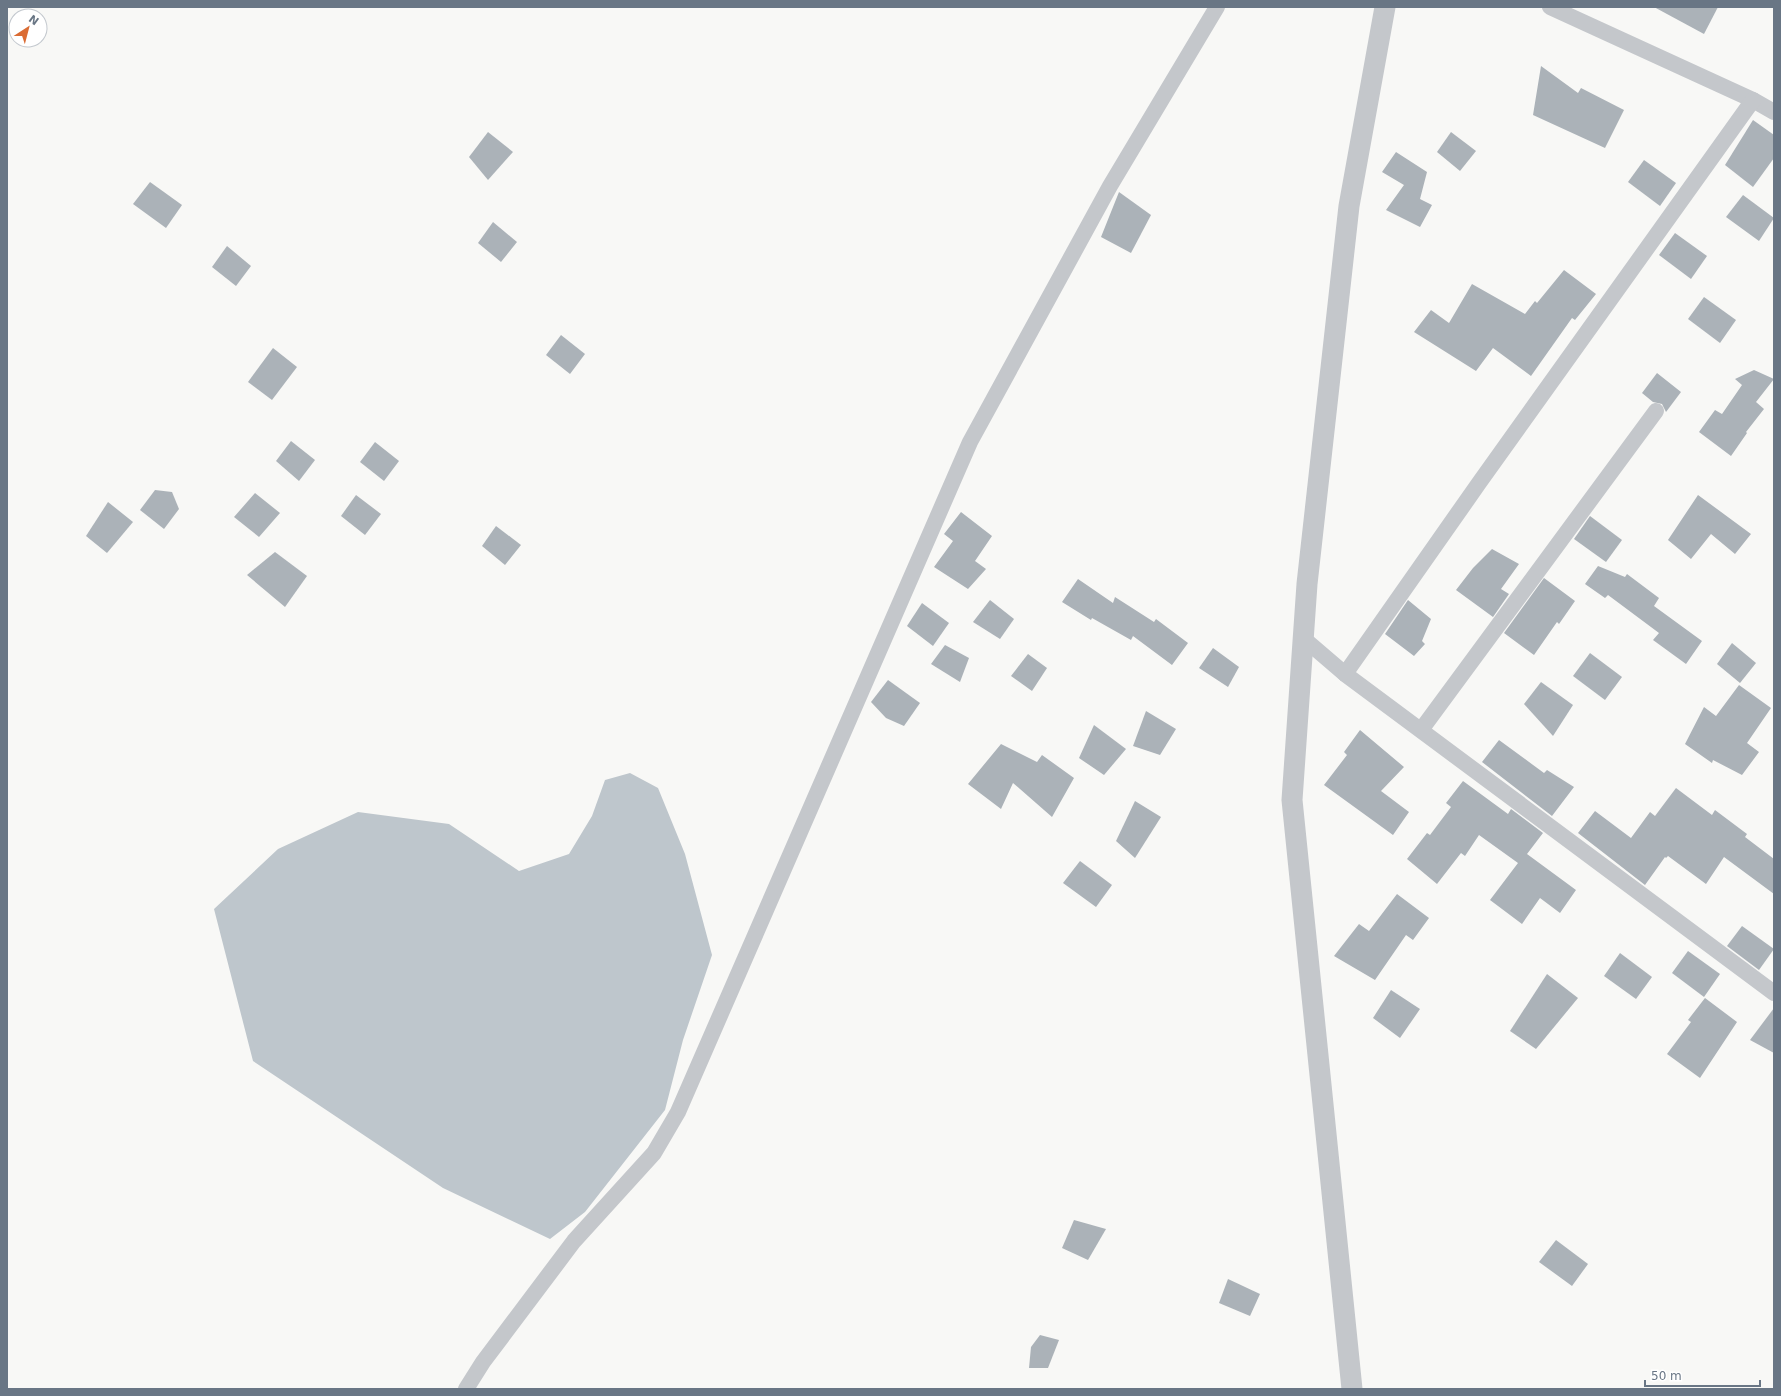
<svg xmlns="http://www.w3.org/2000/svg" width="1781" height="1396" font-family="'DejaVu Sans',sans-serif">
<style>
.water{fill:#bec6cc}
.building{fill:#abb2b8}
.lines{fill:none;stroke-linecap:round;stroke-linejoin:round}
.minor{stroke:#c4c7cb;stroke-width:16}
.tertiary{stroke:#c4c7cb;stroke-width:21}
</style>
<rect width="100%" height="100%" fill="#f8f8f6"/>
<path class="water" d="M630,773L658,788L685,854L712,955L683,1040L665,1110L585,1212L550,1239L443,1188L253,1061L214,909L278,849L358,812L449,824L519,871L569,854L592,816L605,780Z"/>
<g class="building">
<path d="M1654,7H1718L1704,34Z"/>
<path d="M1541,66L1578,93L1581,88L1624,110L1605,148L1533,115Z"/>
<path d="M1753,120L1774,135V158L1753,187L1725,165Z"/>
<path d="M488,132L513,152L488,180L469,157Z"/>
<path d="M1451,132L1476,151L1460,171L1437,152Z"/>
<path d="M1396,152L1427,172L1420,199L1432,205L1420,227L1386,210L1404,185L1382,172Z"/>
<path d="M1644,160L1676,183L1660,206L1628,182Z"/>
<path d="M150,182L182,205L166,228L133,204Z"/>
<path d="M1119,192L1151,215L1131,253L1101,237Z"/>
<path d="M1743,195L1774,218L1759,241L1726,217Z"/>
<path d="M493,222L517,242L501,262L478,243Z"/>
<path d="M1675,233L1707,256L1691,279L1659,255Z"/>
<path d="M227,246L251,266L236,286L212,267Z"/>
<path d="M1564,270L1596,294L1575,320L1572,318L1531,376L1493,348L1476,371L1414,332L1431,310L1449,323L1472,284L1525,314L1535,301L1537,303Z"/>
<path d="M1704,297L1736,320L1720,343L1688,319Z"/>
<path d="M561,335L585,354L570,374L546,355Z"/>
<path d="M273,348L297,367L272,400L248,382Z"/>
<path d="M1754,370L1774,379L1756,402L1764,409L1746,432L1747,433L1731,456L1699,432L1715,410L1722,414L1742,385L1735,379Z"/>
<path d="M1657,373L1681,392L1666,412L1662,404L1653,402L1642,393Z"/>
<path d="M291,441L315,460L299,481L276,461Z"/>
<path d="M375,442L399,461L384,481L360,462Z"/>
<path d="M155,490L172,492L179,509L164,529L140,510Z"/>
<path d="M255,493L280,513L259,537L234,517Z"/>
<path d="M356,495L381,514L365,535L341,516Z"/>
<path d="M1698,495L1751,534L1735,554L1711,534L1691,559L1668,540Z"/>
<path d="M108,502L133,522L107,553L86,536Z"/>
<path d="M961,512L992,536L975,561L986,569L968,589L934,567L953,541L944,534Z"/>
<path d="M1590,516L1622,540L1606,562L1574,539Z"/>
<path d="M496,526L521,545L505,565L482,546Z"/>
<path d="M1492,549L1519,564L1501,589L1509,594L1493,617L1456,590L1473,568Z"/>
<path d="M275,552L307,576L285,607L247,575Z"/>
<path d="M1598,566L1625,577L1627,574L1659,598L1654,606L1702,641L1686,664L1653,640L1659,633L1608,595L1605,598L1585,584Z"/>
<path d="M1544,578L1575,601L1559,624L1557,622L1534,655L1504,633Z"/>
<path d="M1078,579L1113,603L1115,597L1154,622L1156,619L1188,643L1172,665L1133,636L1131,640L1092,618L1091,620L1062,602Z"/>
<path d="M990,600L1014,619L1000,639L973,622Z"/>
<path d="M1408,600L1431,619L1422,641L1425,644L1414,656L1385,634Z"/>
<path d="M922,603L949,623L933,646L907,626Z"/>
<path d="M1732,643L1756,663L1740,683L1717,664Z"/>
<path d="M945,645L969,658L960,682L931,664Z"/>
<path d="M1213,648L1239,667L1228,687L1199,668Z"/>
<path d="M1590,653L1622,677L1605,700L1573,676Z"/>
<path d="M1028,654L1047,668L1032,691L1011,676Z"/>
<path d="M888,680L920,703L904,726L886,718L871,702Z"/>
<path d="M1541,682L1573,705L1553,736L1524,704Z"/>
<path d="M1739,685L1771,708L1747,743L1759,752L1742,775L1713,760L1712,763L1685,744L1704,707L1716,716Z"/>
<path d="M1146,711L1176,729L1160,755L1133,746Z"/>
<path d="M1094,725L1126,749L1104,775L1079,758Z"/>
<path d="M1360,730L1404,767L1381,791L1409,812L1393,835L1324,785L1347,755L1344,752Z"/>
<path d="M1499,740L1544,773L1547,770L1574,787L1552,816L1482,762Z"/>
<path d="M1001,744L1037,762L1042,755L1074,778L1052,817L1013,783L1001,809L968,784Z"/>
<path d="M1463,781L1508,814L1511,809L1543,833L1527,854L1576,890L1560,913L1540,898L1522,924L1490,900L1518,863L1479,835L1465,856L1461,853L1437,884L1407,859L1427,833L1430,835L1451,807L1446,803Z"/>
<path d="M1676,788L1712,815L1715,810L1747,834L1745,837L1774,859V894L1724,857L1706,884L1668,856L1666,858L1665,857L1645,885L1578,833L1595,811L1631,838L1650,812L1655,816Z"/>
<path d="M1135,801L1161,817L1135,858L1116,841Z"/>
<path d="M1080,861L1112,885L1096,907L1063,883Z"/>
<path d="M1397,894L1429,918L1413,940L1406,935L1375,980L1334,956L1359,924L1369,931Z"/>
<path d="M1742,926L1774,949L1759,970L1727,946Z"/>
<path d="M1688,951L1720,974L1704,997L1672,973Z"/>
<path d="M1620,953L1652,977L1636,999L1604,976Z"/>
<path d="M1547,974L1578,998L1536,1049L1510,1031Z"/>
<path d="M1391,990L1420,1009L1400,1038L1373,1018Z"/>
<path d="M1705,998L1737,1022L1700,1078L1667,1054L1691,1022L1688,1020Z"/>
<path d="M1774,1008V1053L1750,1040Z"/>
<path d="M1074,1220L1106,1229L1088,1260L1062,1248Z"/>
<path d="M1556,1240L1588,1264L1572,1286L1539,1262Z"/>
<path d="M1228,1279L1260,1294L1250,1316L1219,1303Z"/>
<path d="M1040,1335L1059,1340L1048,1368H1029L1031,1347Z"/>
</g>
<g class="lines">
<g class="minor">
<path d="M1550,7L1753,100L1774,112"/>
<path d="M1303,638L1345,674L1774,993"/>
<path d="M1345,674L1479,483L1753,100"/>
<path d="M1421,730L1656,411"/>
<path d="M466,1389L483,1362L574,1241L654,1153L678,1112L970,442L1110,186L1217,7"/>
</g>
<path class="tertiary" d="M1352,1389L1292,800L1307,584L1349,206L1385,7"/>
</g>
<rect width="1781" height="1396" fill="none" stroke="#697685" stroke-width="16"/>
<g transform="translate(28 28) rotate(36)"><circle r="19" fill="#ffffff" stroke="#c3c8ce"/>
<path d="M0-3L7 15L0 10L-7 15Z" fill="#db6c34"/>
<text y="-6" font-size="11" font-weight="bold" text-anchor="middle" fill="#697685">N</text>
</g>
<path d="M1645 1380v6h115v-6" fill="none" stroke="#697685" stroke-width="2"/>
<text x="1651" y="1380" font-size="12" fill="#697685" stroke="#ffffff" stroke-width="3" paint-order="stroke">50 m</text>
</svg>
